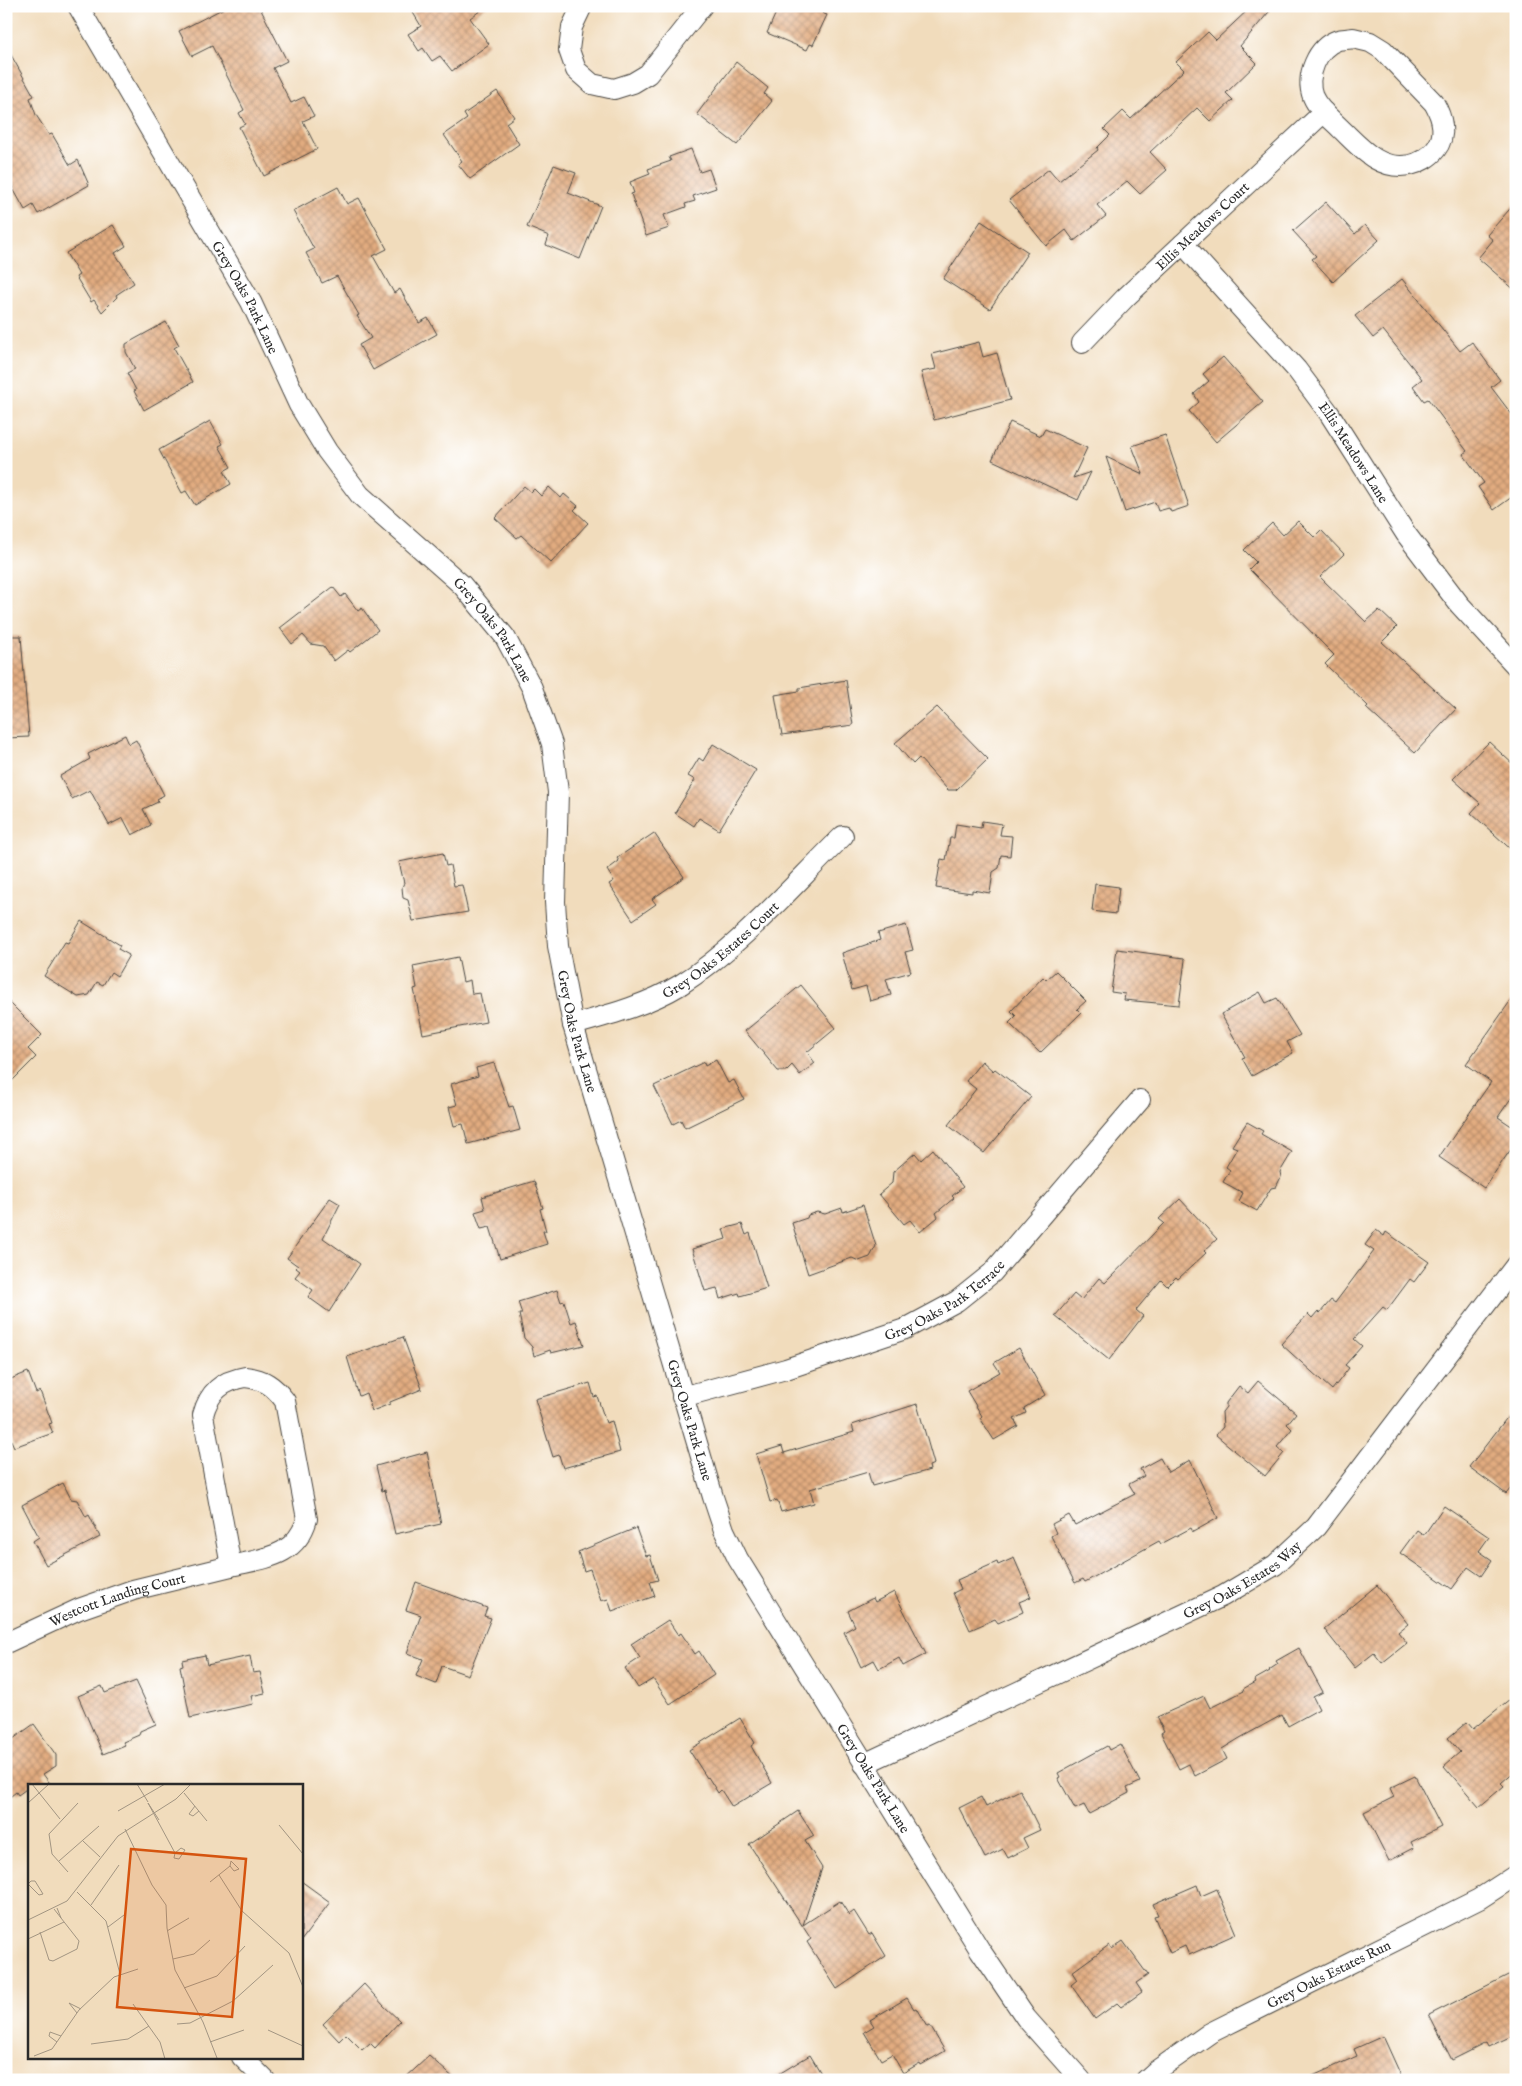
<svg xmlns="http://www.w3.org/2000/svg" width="1522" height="2086" font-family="'IM FELL English',serif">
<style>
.building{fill:url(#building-cross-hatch)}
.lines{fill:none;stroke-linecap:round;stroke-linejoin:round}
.street-casing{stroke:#494641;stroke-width:22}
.street{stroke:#fff;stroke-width:20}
.labels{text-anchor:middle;stroke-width:5;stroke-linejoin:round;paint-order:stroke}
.street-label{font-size:14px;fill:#2b2b2b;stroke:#fff}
.inset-road{fill:none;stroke:#a29582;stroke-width:1}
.view{fill:#d5540f;fill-opacity:0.15;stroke:#d5540f;stroke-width:2.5}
.inset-edge{fill:none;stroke:#2b2b2b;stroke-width:2.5}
</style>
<defs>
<pattern id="building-cross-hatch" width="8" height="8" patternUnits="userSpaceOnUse" patternTransform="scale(1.25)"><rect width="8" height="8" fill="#e2ac80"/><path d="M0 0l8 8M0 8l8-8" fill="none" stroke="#b78c69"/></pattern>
</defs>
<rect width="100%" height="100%" fill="#fff"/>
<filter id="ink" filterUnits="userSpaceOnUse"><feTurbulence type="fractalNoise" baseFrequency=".02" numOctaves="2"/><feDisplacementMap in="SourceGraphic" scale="10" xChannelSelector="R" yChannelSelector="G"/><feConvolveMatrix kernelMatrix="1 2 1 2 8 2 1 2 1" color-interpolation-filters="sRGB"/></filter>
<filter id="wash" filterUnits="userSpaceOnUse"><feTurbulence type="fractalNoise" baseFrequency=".0096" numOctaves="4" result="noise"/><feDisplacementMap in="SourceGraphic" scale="20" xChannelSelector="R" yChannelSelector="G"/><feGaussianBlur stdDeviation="1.12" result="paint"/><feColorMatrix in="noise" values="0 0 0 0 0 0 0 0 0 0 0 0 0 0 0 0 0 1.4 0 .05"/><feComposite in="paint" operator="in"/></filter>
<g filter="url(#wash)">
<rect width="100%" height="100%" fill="#f1dcbc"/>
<g id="blocks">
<g class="building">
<path d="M228,6H259L287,61L273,68L291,103L304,97L314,116L303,121L317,149L264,176L239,127L245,124L239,113L244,110L212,46L192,56L179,31Z"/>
<path d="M409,6H487L470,18L489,44L452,71L440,56L432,61L423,48L419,51L408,34L421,26Z"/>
<path d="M779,6H825L822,13L827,15L813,45L810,44L807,50L767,33Z"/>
<path d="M1252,6H1274L1240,46L1257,63L1226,93L1233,100L1210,121L1197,108L1150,152L1167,170L1140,194L1127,181L1097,205L1106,216L1074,241L1066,230L1046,246L1009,200L1049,169L1059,181L1098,150L1097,148L1110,135L1104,129L1123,111L1131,119L1184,70L1176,62L1208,32L1216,40Z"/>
<path d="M6,46L34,96L30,98L36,115L49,135L52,134L70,165L78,160L89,185L38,214L33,205L25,210L6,176Z"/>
<path d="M736,62L768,88L764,94L772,101L737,145L697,114Z"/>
<path d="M497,91L514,117L506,123L519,144L470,179L458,164L462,161L444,135L467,119L464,114Z"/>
<path d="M691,149L700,172L709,169L716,188L693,196L695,201L685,204L686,207L664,215L669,228L646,236L631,194L634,193L630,182L650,174L648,169L671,161L669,157Z"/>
<path d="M554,165L576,173L568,193L601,206L580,259L546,245L549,236L527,227Z"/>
<path d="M338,187L347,204L359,198L387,249L373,256L394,293L400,289L419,323L428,318L437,334L373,370L359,345L371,338L357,316L359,315L337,276L322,283L306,253L314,249L293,211Z"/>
<path d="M1326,202L1355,234L1365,225L1379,240L1333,282L1312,259L1316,256L1293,231Z"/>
<path d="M1516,202V291L1478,258L1493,240L1487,235Z"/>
<path d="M981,221L1028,252L990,309L943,279Z"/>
<path d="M113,225L126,246L115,253L134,283L116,295L117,297L102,312L94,300L91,302L76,277L79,275L66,253Z"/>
<path d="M1402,279L1460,351L1472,342L1500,380L1491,387L1516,420V494L1494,510L1478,487L1484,483L1463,454L1467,451L1428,399L1424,401L1413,386L1422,379L1383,330L1373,338L1355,316Z"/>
<path d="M166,322L179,345L174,348L193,382L144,410L134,391L136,390L127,373L135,369L126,352V344Z"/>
<path d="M979,342L983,357L997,353L1010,400L934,420L921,372L936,369L932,354Z"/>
<path d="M1223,357L1263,402L1216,442L1189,411L1199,402L1194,394L1209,381L1203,374Z"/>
<path d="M210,421L223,444L219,446L231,467L224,471L231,484L195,505L186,491L182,493L159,450Z"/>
<path d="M1010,422L1041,436L1045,429L1087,448L1073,478L1091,472L1078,500L992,460Z"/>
<path d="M1165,435L1189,506L1171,512L1169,508L1158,511L1155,502L1125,512L1106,457L1143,474L1132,446Z"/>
<path d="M524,486L531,492L534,489L541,496L549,487L561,498L564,494L578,506L574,510L588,523L551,563L521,535L517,538L495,518Z"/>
<path d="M1298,521L1314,537L1321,530L1344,554L1320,577L1366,622L1379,610L1397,627L1382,642L1456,709L1415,753L1366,708L1368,706L1325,664L1334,655L1249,569L1256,562L1244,550L1272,523L1283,535Z"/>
<path d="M333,587L341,597L345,594L358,611L362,608L378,630L350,652L348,650L334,661L323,646L311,644L303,635L292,644L280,628Z"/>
<path d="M6,636H21L29,737L6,738Z"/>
<path d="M846,680L853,725L782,735L775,695L799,691V688Z"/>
<path d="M937,707L988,759L956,790H948L919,758L913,764L895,743Z"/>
<path d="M125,735L129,744L136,740L164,795L157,799L158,802L143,809L151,825L132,835L123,818L109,825L90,790L72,799L60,776L90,759L88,754Z"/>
<path d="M1489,742L1516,767V854L1471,813L1480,803L1453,779Z"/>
<path d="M713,744L756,770L719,830L699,818L694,826L675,813L695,780L688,776L699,758L703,761Z"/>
<path d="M982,821L1002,824L1000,835L1012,836L1010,856L1001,855L999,868L993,872L990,893L972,890V893L936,888L941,859L946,860L950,838H954L956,824L981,828Z"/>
<path d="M654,833L684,877L652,899L656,904L633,920L609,884L614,881L607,870L619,861L617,858Z"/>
<path d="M443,853L446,866L450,865L454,886L462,885L468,912L413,921L408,900L403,898L402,887L404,883L399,862Z"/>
<path d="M1095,884L1119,887L1116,914L1092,911Z"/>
<path d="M81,921L120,945L118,949L129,955L117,976L111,972L103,985L97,982L89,995L78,997L44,976L65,942L68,943Z"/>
<path d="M906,925L913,950L905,952L911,972L886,979L891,995L870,1001L866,986L852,990L842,953L880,940L878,933Z"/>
<path d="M1117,949L1184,958L1185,960L1179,1005L1124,1000L1125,994L1111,992Z"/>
<path d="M458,957L463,982L470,980L472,994L480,993L486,1022L423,1034L414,989L417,988L413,966Z"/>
<path d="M1056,971L1086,1001L1077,1009L1081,1013L1040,1053L1009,1023L1016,1016L1011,1011L1043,977L1046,980Z"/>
<path d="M801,985L836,1028L807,1052L815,1063L800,1075L792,1065L786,1071H778L745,1031Z"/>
<path d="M1260,992L1266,1003L1277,998L1300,1035L1287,1042L1293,1053L1252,1076L1242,1058L1245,1057L1221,1014Z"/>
<path d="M1516,993V1091L1498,1117L1516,1129V1142L1484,1188L1439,1157L1491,1082L1466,1064Z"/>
<path d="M6,999L42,1035L28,1049L36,1057L6,1087Z"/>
<path d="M716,1060L728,1083L734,1080L744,1099L685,1128L681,1120L673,1124L654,1086L704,1062L705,1066Z"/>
<path d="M982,1061L993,1071L995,1069L1031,1097L984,1153L948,1125L976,1089L966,1081Z"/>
<path d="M494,1063L509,1107L513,1106L520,1130L468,1144L463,1124L454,1126L449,1107L457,1105L451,1084L478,1076L476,1068Z"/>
<path d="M1247,1122L1263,1131L1261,1134L1292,1152L1280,1172L1281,1177L1276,1187L1271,1188L1257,1211L1239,1201L1243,1193L1223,1182L1230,1170L1226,1167L1237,1148L1232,1146Z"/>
<path d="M933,1149L963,1187L952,1196L954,1198L936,1213L938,1217L920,1232L910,1220L904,1224L879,1194L892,1183L893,1172L915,1153L921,1160Z"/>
<path d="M534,1181L543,1208L540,1209L546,1231H543L547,1244L500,1259L490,1227L481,1229L475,1212L485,1209L482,1197Z"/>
<path d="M330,1198L340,1204L323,1238L360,1264L329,1312L308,1297L313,1290L295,1277L300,1271L296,1268L298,1266L287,1258Z"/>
<path d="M1180,1199L1217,1239L1204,1251L1206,1253L1178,1279L1176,1277L1167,1286L1161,1280L1136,1310L1143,1316L1109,1360L1055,1316L1074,1294L1081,1300L1099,1278L1105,1283L1164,1223L1159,1219Z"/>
<path d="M863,1205L876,1246L870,1257L859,1261L852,1258L808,1274L792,1223L807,1218L808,1215L817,1212L825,1214L842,1208L843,1212Z"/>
<path d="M742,1224L746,1235L750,1233L767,1288L740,1296L739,1293L720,1299L717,1288L705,1291L692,1249L726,1239L723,1229Z"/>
<path d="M1376,1230L1384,1236L1386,1232L1429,1262L1414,1282L1410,1279L1387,1310L1383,1307L1354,1339L1362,1346L1345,1365L1349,1368L1332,1390L1281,1344L1308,1314L1312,1318L1318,1311L1320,1313L1331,1300L1335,1303L1374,1251L1365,1245Z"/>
<path d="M557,1290L561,1302L564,1301L571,1323L576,1321L584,1345L551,1353L550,1350L534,1356L532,1347L524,1338L519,1314H522L518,1302Z"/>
<path d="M403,1337L422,1389L390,1402V1404L372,1411L366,1393L359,1396L347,1357Z"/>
<path d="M1019,1348L1045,1395L1024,1408L1026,1413L1014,1419L1018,1426L994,1440L980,1418L982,1416L967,1391L1000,1372L994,1363Z"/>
<path d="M28,1372L36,1393L40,1391L52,1423L49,1424L53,1433L14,1447L6,1429V1381Z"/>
<path d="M1258,1381L1296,1413L1287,1424L1292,1429L1277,1447L1284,1453L1265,1476L1216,1435L1223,1427L1222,1412L1226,1407V1403L1239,1386L1248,1393Z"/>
<path d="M590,1383L594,1397L597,1396L606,1423L612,1421L620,1452L563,1468L559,1455L553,1457L535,1399Z"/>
<path d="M917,1404L934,1464L929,1466L930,1470L872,1486L868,1472L810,1489L814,1503L781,1512L777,1500L770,1502L756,1454L782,1446L784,1453L854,1432L852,1425Z"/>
<path d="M1516,1406V1482L1506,1494L1469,1467Z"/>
<path d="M427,1452L441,1524L395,1534L385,1490L382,1491L376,1466Z"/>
<path d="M1160,1458L1168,1472L1190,1460L1218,1518L1193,1532L1191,1528L1161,1544L1159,1541L1085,1582L1083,1579L1075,1583L1051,1536L1056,1533L1052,1524L1069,1515L1075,1525L1135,1494L1129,1484L1144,1476L1140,1469Z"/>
<path d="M63,1483L71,1499L77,1500L86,1517L89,1515L100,1537L46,1565L33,1541L39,1537L22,1505Z"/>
<path d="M1444,1506L1489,1537L1479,1551L1492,1560L1481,1576L1468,1567L1452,1589L1400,1553L1417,1530L1424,1535Z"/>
<path d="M636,1528L646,1556L650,1555L658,1580L650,1582L655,1596L612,1611L608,1599L601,1601L590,1569L584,1571L578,1552Z"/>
<path d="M1014,1558L1031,1597L1019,1602L1023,1612L998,1623L995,1619L970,1630L953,1593L961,1589L957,1580L997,1562L998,1565Z"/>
<path d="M416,1582L487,1608L484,1616L491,1618L468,1675L442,1666L436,1684L416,1676L423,1659L407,1653L421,1615L406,1610Z"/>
<path d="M1377,1585L1408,1624L1398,1632L1407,1643L1382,1663L1374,1653L1355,1668L1324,1629Z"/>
<path d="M894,1592L926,1654L903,1666L899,1658L879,1669L874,1660L861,1667L844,1632L855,1626L848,1611L873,1598L875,1602Z"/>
<path d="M668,1620L678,1635L681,1633L695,1654L699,1651L714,1675L670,1704L653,1679L638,1688L625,1668L640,1658L631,1644Z"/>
<path d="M1299,1648L1323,1692L1313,1697L1319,1709L1288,1726L1282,1715L1240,1738L1222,1749L1227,1759L1195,1776L1189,1764L1179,1769L1161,1733L1164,1731L1157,1717L1204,1696L1210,1708L1244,1691L1243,1689L1255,1682L1254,1680L1270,1671L1269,1670L1278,1664L1276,1661Z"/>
<path d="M205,1655L207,1665L250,1656L253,1673L260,1672L265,1693L251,1696L253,1704L190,1718L180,1666L183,1665L182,1660Z"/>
<path d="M136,1681L156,1724L140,1731L139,1735L123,1742L125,1745L103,1754L78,1696L102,1686L105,1693Z"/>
<path d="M1516,1694V1770L1501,1783L1504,1786L1479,1807L1444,1766L1460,1752L1448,1738L1467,1722L1473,1729Z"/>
<path d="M740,1718L755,1743L751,1746L772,1783L732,1807L721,1790L718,1793L708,1777L707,1778L689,1750Z"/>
<path d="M34,1724L56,1755V1766L43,1774L51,1785H29V1787L18,1795L16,1792L6,1800V1744Z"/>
<path d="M1120,1744L1140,1782L1127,1788L1129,1793L1089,1814L1084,1805L1075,1809L1058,1778L1060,1777L1058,1773L1107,1746L1109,1750Z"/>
<path d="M1415,1776L1441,1827L1411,1842L1414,1848L1389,1861L1364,1812L1394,1797L1390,1788Z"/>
<path d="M1020,1790L1040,1830L1023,1838L1028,1848L1008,1858L1003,1849L985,1858L959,1808L981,1797L986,1807Z"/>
<path d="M798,1811L814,1836L805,1841L822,1868L803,1925L840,1901L849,1915L854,1911L869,1935L872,1933L886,1956L837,1989L807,1942L811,1939L749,1844Z"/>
<path d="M301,1881L330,1902L301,1941Z"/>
<path d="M1197,1885L1201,1896L1217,1889L1236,1934L1189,1955L1185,1946L1170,1953L1154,1916L1158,1915L1153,1904Z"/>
<path d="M1123,1941L1148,1975L1136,1983L1142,1992L1121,2007L1117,2003L1095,2019L1071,1985L1077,1980L1072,1972L1109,1945L1112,1949Z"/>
<path d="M1516,1971V2034L1488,2047L1486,2043L1452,2060L1429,2015Z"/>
<path d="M364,1984L384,2006L400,2021L375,2048L370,2043L362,2050L346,2034L339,2041L323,2024Z"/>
<path d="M907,1998L914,2009L916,2008L927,2027L930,2026L945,2051L921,2065L920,2063L903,2073L892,2054L881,2060L864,2032L874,2026L870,2020Z"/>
<path d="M1383,2036L1403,2080H1304L1357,2056L1354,2049Z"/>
<path d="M810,2055L825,2080H769Z"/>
<path d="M429,2056L456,2080H403Z"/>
</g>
</g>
</g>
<g filter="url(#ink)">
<use href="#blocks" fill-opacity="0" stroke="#494641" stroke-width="1"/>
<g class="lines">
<g class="street-casing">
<g id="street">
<path id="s1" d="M78,6L251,302L299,405L327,451L360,495L462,585L505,637L532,688L552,744L558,792L555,902L558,946L573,1025L713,1497L724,1530L738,1559L980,1950L1026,2018L1081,2080"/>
<path d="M582,6L572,27L569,50L576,70L592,84L614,89L633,83L648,74L702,6"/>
<path d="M1353,38L1370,42L1383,50L1434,103C1442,117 1447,135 1436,149C1430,157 1419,163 1410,165C1379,171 1361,148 1340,128C1331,119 1318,109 1313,97C1305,76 1317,47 1338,40C1343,39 1349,39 1353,38Z"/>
<path id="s2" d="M1183,244L1297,370L1329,413L1406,534L1459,604L1516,666"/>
<path id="s3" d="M1082,343L1126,297L1324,112"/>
<path id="s4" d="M573,1025C609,1015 647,1005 680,985C740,947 792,886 843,836"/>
<path d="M245,1377C264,1379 274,1386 285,1401L307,1519C296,1557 265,1558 231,1566L203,1415C209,1392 222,1381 245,1377Z"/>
<path id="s5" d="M682,1397L786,1369L905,1329L957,1301L992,1273L1140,1100"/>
<path id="s6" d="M6,1643L79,1609L133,1590L231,1566"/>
<path id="s7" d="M864,1764L1223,1596L1275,1565L1316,1527L1516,1265"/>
<path d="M242,2057L265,2080"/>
<path id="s8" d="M1146,2080L1156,2071L1210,2033L1479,1899L1516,1875"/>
</g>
</g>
<use href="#street" class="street"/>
</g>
</g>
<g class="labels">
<g class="street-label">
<text dy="5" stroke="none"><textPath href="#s3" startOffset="168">Ellis Meadows Court</textPath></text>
<text dy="5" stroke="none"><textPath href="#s1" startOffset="336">Grey Oaks Park Lane</textPath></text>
<text dy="5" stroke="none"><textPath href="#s2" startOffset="270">Ellis Meadows Lane</textPath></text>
<text dy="5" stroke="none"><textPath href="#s1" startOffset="756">Grey Oaks Park Lane</textPath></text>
<text dy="5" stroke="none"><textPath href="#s4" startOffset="168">Grey Oaks Estates Court</textPath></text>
<text dy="5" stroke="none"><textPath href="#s1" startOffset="1176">Grey Oaks Park Lane</textPath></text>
<text dy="5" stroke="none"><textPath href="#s5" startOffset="282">Grey Oaks Park Terrace</textPath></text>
<text dy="5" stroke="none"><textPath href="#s1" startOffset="1581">Grey Oaks Park Lane</textPath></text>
<text dy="5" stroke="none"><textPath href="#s7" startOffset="421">Grey Oaks Estates Way</textPath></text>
<text dy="5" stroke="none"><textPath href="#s6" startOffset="120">Westcott Landing Court</textPath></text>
<text dy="5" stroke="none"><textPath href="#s1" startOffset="1986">Grey Oaks Park Lane</textPath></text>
<text dy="5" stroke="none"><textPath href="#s8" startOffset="212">Grey Oaks Estates Run</textPath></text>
</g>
</g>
<g transform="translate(28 1784)">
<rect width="275" height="275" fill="#f1dcbc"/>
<path class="inset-road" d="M4,0L32,35M109,0L120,18M156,9L179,37M0,19L21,0M167,22L161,30L165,32L171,27M90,27L137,0M131,36L120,19L147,69L146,74L151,75L157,66L153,64L147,69M251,41L275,70M97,45L124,101L138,121L139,144L147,186L175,238L189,274M55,57L72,73M31,77L71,42M40,88L24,70L21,50L50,19M191,91L214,127L261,169L275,203M182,98L202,82L203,77L211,85L206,87L202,82M0,100L3,97H7L15,110L11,111L0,100M49,108L78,137L92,190M63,121L91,81M26,125L33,134L29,124M0,136L39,117L90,52L148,15L163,0M80,143L96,131M139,147L161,134M12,148L21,176L25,177L49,165L51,157L33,134M0,155L36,138M145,175L166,170L182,156M156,204L189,192L217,162M105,220L132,258L137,275M49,229L41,219L53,225M149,240L162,239L205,217L245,181M240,246L275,262M29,258L21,252L22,248L33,252M182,258L216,246M63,260L100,255L121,242M6,272L24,265L51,226L86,193L110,185"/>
<path class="view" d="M103,65L218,75L204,233L89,223Z"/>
<rect width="275" height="275" class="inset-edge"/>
</g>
<rect width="1522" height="2086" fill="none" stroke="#fff" stroke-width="25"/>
</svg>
